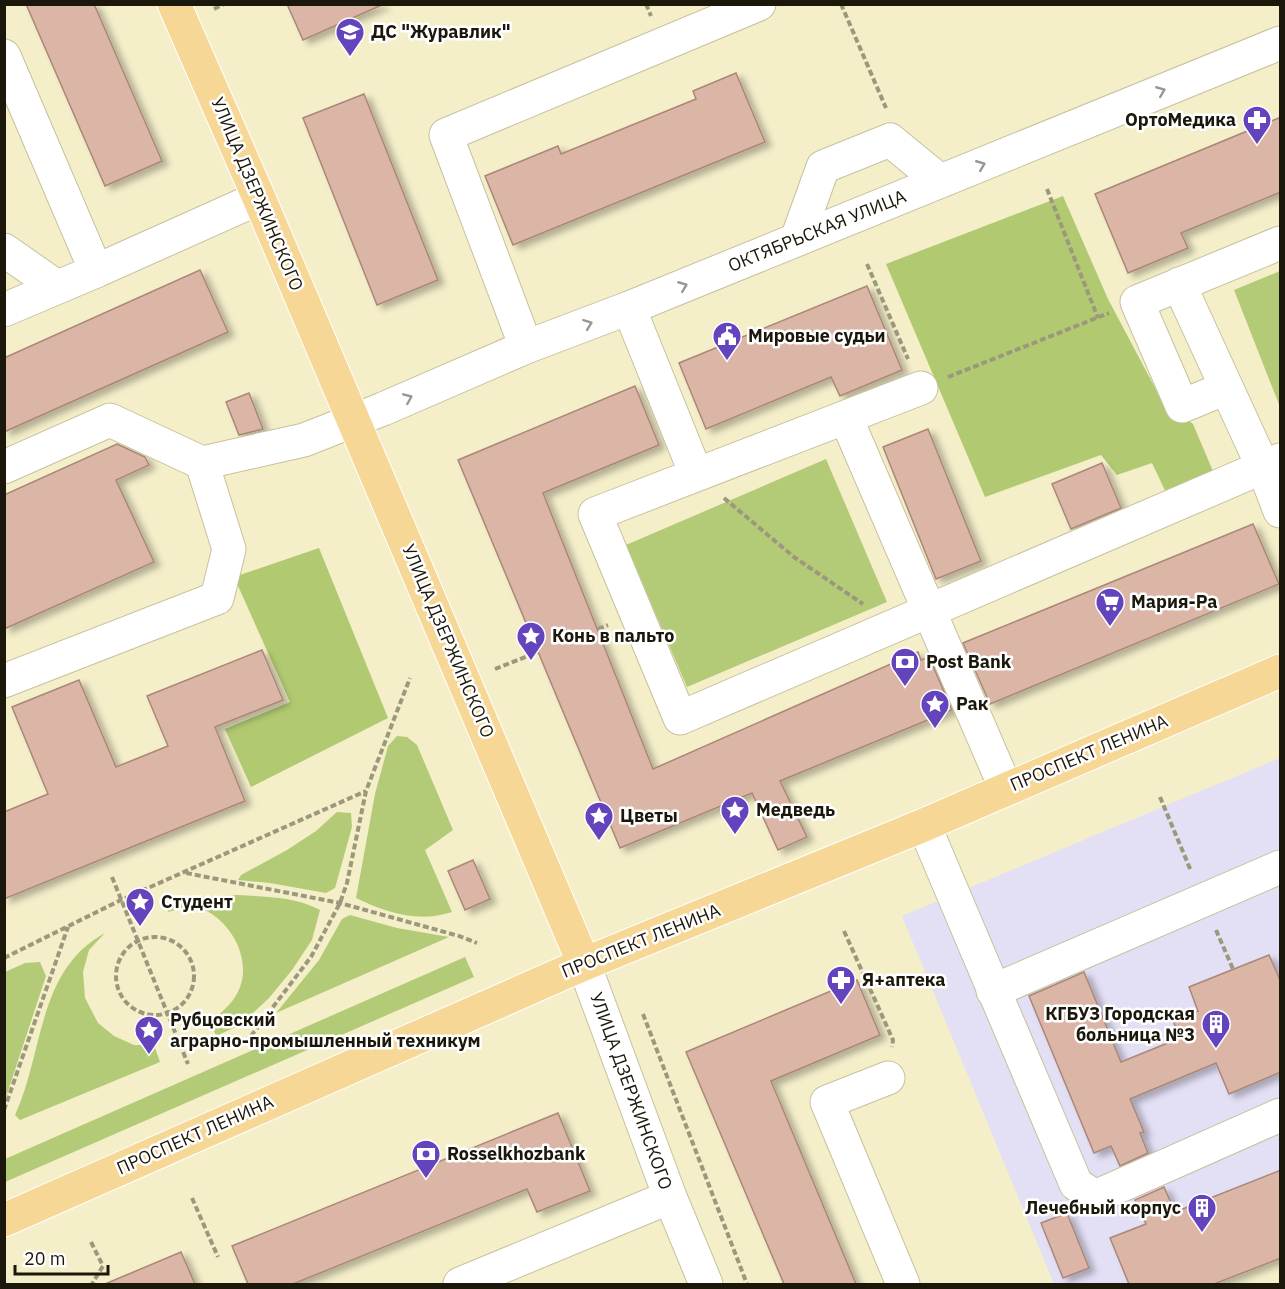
<svg xmlns="http://www.w3.org/2000/svg" width="1285" height="1289" font-family="'IBM Plex Sans',sans-serif">
<style>
.medical{fill:#e3dff5}
.green{fill:#b3cb76}
.forest{fill:#b1ca71}
.building{fill:#dbb6a7;stroke:#aa8778;stroke-width:1.5;filter:url(#shadow)}
.lines{fill:none;stroke-linecap:round;stroke-linejoin:round}
.minor-casing{stroke:#c7c19e;stroke-width:35}
.major-casing{stroke:#fff;stroke-width:35}
.path{stroke:#9c987c;stroke-width:4;stroke-dasharray:6 3;stroke-linecap:butt}
.minor{stroke:#fff;stroke-width:33}
.major{stroke:#f7d795;stroke-width:33}
.oneway{stroke:#989791}
.labels{text-anchor:middle;stroke-width:5;stroke-linejoin:round;paint-order:stroke}
.poi-label{font-size:18px;font-weight:bold;fill:#1b180b;stroke:#fff;text-anchor:start}
.street-label{font-size:18px;fill:#1b180b;stroke:#fff}
</style>
<defs>
<filter id="shadow"><feDropShadow dx="6" dy="4" stdDeviation="3" flood-color="#0004"/></filter>
</defs>
<rect width="100%" height="100%" fill="#f4eec9"/>
<path class="medical" d="M1280,758V1258L1214,1284H1054L902,916Z"/>
<g class="green">
<path d="M1280,271V407L1234,290Z"/>
<path d="M826,459L887,602L687,687L626,545Z"/>
<path d="M397,736L407,737L417,745L453,830L425,850L452,912C419,923 387,913 356,898L375,794L388,746Z"/>
<path d="M337,812L351,813L352,827L335,888L326,893L270,883L238,880L241,875L287,850L316,831Z"/>
<path d="M237,895C265,897 294,896 320,910L312,940L292,970L269,998L240,1025L216,1036L210,1022C222,1012 234,1003 240,987C251,959 231,921 204,910C193,905 179,909 168,912L166,906L194,897Z"/>
<path d="M350,915L397,928L449,937L276,1013L319,960L342,919Z"/>
<path d="M105,933L89,950L83,972L85,998L98,1023L114,1036L134,1045H154L160,1062L20,1120L15,1115C44,1052 37,970 105,933Z"/>
<path d="M465,957L474,977L5,1182V1159Z"/>
<path d="M40,962L46,976L5,1100V972L25,963Z"/>
</g>
<g class="forest">
<path d="M1063,196L1108,299L1162,401L1193,424L1215,476L1169,499L1152,463L1117,475L1101,455L985,497L886,264Z"/>
<path d="M319,548L388,718L251,787L225,729L290,702L234,577Z"/>
</g>
<g class="building">
<path d="M26,4H94L162,161L105,186Z"/>
<path d="M287,4H384L303,40Z"/>
<path d="M736,73L765,142L513,245L485,176L558,146L561,154L696,99L693,91Z"/>
<path d="M364,94L438,280L377,305L303,118Z"/>
<path d="M1281,117V192L1181,233L1188,248L1128,273L1095,194Z"/>
<path d="M200,270L228,332L4,432V358Z"/>
<path d="M867,286L902,370L840,396L831,377L706,429L679,363Z"/>
<path d="M635,386L659,445L543,493L653,769L918,652L921,660L929,657L952,710L780,781L807,837L778,850L752,793L620,848L458,460Z"/>
<path d="M249,393L263,429L239,435L226,402Z"/>
<path d="M928,429L981,561L936,579L883,447Z"/>
<path d="M117,444L145,457L149,465L116,480L154,562L4,629V495Z"/>
<path d="M1102,463L1121,508L1071,529L1052,484Z"/>
<path d="M1253,524L1279,584L990,704L963,643Z"/>
<path d="M262,650L283,700L215,727L245,801L4,899V812L48,794L12,707L79,680L116,767L168,746L147,696Z"/>
<path d="M473,860L490,899L465,910L448,871Z"/>
<path d="M1269,955L1281,982V1072L1229,1094L1216,1063L1130,1099L1144,1132L1140,1133L1148,1153L1120,1166L1111,1146L1094,1153L1029,996L1084,972L1121,1062L1180,1038L1173,1021L1198,1011L1189,987Z"/>
<path d="M857,980L880,1035L771,1081L856,1284H784L686,1052Z"/>
<path d="M558,1113L590,1191L537,1212L527,1189L293,1284H248L232,1246Z"/>
<path d="M1281,1170V1258L1214,1284H1129L1110,1238L1146,1224L1135,1200L1164,1187L1175,1212Z"/>
<path d="M1067,1213L1089,1268L1063,1278L1041,1223Z"/>
<path d="M181,1252L195,1284H105Z"/>
</g>
<g class="lines">
<g class="minor-casing">
<g id="minor">
<path d="M4,56L96,271L259,198"/>
<path d="M797,239L823,167L890,140L940,181"/>
<path d="M4,250L57,287"/>
<path d="M1179,284L1263,467L1280,460"/>
<path d="M629,308L696,474"/>
<path d="M4,310L96,271"/>
<path d="M526,347L446,135L759,4"/>
<path d="M921,388L595,514L680,718L1263,467L1280,511"/>
<path d="M1226,388L1182,406L1137,302L1280,243"/>
<path d="M846,418L1006,789"/>
<path d="M4,467L110,420L202,463L304,440L383,409L526,347L629,308L1280,43"/>
<path d="M4,681L217,598L229,549L202,463"/>
<path d="M924,825L1076,1184L1095,1197L1280,1115"/>
<path d="M584,964L670,1197L706,1284"/>
<path d="M993,991L1280,867"/>
<path d="M888,1078L827,1102L903,1284"/>
<path d="M460,1284L670,1197"/>
</g>
</g>
<g class="major-casing">
<g id="major">
<path d="M174,4L259,198L584,964"/>
<path d="M4,1220L584,964L924,825L1280,671"/>
</g>
</g>
<g class="path">
<path d="M646,4L651,16"/>
<path d="M841,4L886,108"/>
<path d="M214,9L224,4"/>
<path d="M1047,189L1098,318"/>
<path d="M867,264L908,359"/>
<path d="M948,377L1109,313"/>
<path d="M724,498L794,557L863,604"/>
<path d="M598,629L608,625"/>
<path d="M495,669L538,652"/>
<path d="M1160,797L1191,871"/>
<path d="M186,873L340,903L459,936L477,943"/>
<path d="M112,877L188,1064"/>
<path d="M1216,930L1233,969"/>
<path d="M844,931L893,1040L892,1047"/>
<circle cx="155" cy="976" r="39"/>
<path d="M4,958L121,900L366,791"/>
<path d="M643,1014L747,1284"/>
<path d="M251,1036L311,957L340,903L347,883L366,791L410,678"/>
<path d="M4,1110L68,927"/>
<path d="M192,1198L218,1257"/>
<path d="M91,1242L103,1266L92,1284"/>
</g>
<use href="#minor" class="minor"/>
<use href="#major" class="major"/>
</g>
<defs><path id="oneway-chevron" d="M-2-3.5L2.5 0L-2 3.5" fill="none" stroke-width="1.6" stroke-linecap="round" stroke-linejoin="round" transform="scale(1.5)"/></defs>
<g class="oneway">
<use href="#oneway-chevron" transform="translate(1161 91) rotate(-22)"/>
<use href="#oneway-chevron" transform="translate(981 165) rotate(-22)"/>
<use href="#oneway-chevron" transform="translate(683 286) rotate(-22)"/>
<use href="#oneway-chevron" transform="translate(588 324) rotate(-21)"/>
<use href="#oneway-chevron" transform="translate(408 398) rotate(-23)"/>
</g>
<defs>
<g id="school-pin" transform="scale(1.5)"><path d="M0 17L-7.5 6A9.5 9.5 0 1 1 7.5 6Z" fill="#6444bc" stroke="#fff"/><path d="M0-5L7-2L0 1L-7-2ZM-4 1L0 2.5L4 1V4Q0 6-4 4Z" fill="#fff"/></g>
<g id="pharmacy-pin" transform="scale(1.5)"><path d="M0 17L-7.5 6A9.5 9.5 0 1 1 7.5 6Z" fill="#6444bc" stroke="#fff"/><path d="M-2-6h4v4h4v4h-4v4h-4v-4h-4v-4h4Z" fill="#fff"/></g>
<g id="civic-pin" transform="scale(1.5)"><path d="M0 17L-7.5 6A9.5 9.5 0 1 1 7.5 6Z" fill="#6444bc" stroke="#fff"/><path d="M-.6-6.5H3V-4.5H.6V-3L4-1V1h2V6H-6V1h2V-1L-.6-3ZM-1.2 2.5V6h2.4V2.5Z" fill="#fff"/></g>
<g id="supermarket-pin" transform="scale(1.5)"><path d="M0 17L-7.5 6A9.5 9.5 0 1 1 7.5 6Z" fill="#6444bc" stroke="#fff"/><path d="M-6-5.5h2.5l.6 2H6L4.5 2H-2.5L-4.4-4H-6ZM-1.5 3.2a1.3 1.3 0 1 0 .1 0ZM3 3.2a1.3 1.3 0 1 0 .1 0Z" fill="#fff"/></g>
<g id="sight-pin" transform="scale(1.5)"><path d="M0 17L-7.5 6A9.5 9.5 0 1 1 7.5 6Z" fill="#6444bc" stroke="#fff"/><path d="M0-6L1.8-2.2L6-1.7L2.9 1.2L3.7 5.4L0 3.3L-3.7 5.4L-2.9 1.2L-6-1.7L-1.8-2.2Z" fill="#fff"/></g>
<g id="bank-pin" transform="scale(1.5)"><path d="M0 17L-7.5 6A9.5 9.5 0 1 1 7.5 6Z" fill="#6444bc" stroke="#fff"/><path d="M-6-4H6V4H-6ZM0-2.3a2.3 2.3 0 1 0 0 4.6a2.3 2.3 0 1 0 0-4.6Z" fill="#fff"/></g>
<g id="building-pin" transform="scale(1.5)"><path d="M0 17L-7.5 6A9.5 9.5 0 1 1 7.5 6Z" fill="#6444bc" stroke="#fff"/><path d="M-4-6H4V6H1V3H-1V6H-4ZM-2.5-4.3h1.7v1.8h-1.7ZM.8-4.3h1.7v1.8H.8ZM-2.5-1h1.7V.8h-1.7ZM.8-1h1.7V.8H.8Z" fill="#fff"/></g>
</defs>
<g fill-rule="evenodd">
<use href="#school-pin" x="350" y="32"/>
<use href="#pharmacy-pin" x="1257" y="120"/>
<use href="#civic-pin" x="727" y="336"/>
<use href="#supermarket-pin" x="1110" y="602"/>
<use href="#sight-pin" x="531" y="636"/>
<use href="#bank-pin" x="905" y="662"/>
<use href="#sight-pin" x="935" y="704"/>
<use href="#sight-pin" x="735" y="810"/>
<use href="#sight-pin" x="599" y="816"/>
<use href="#sight-pin" x="140" y="902"/>
<use href="#pharmacy-pin" x="841" y="980"/>
<use href="#building-pin" x="1216" y="1024"/>
<use href="#sight-pin" x="149" y="1030"/>
<use href="#bank-pin" x="426" y="1154"/>
<use href="#building-pin" x="1202" y="1208"/>
</g>
<g class="labels">
<g class="poi-label">
<text x="371" y="38">ДС "Журавлик"</text>
<text x="1236" y="126" text-anchor="end">ОртоМедика</text>
<text x="748" y="342">Мировые судьи</text>
<text x="1131" y="608">Мария-Ра</text>
<text x="552" y="642">Конь в пальто</text>
<text x="926" y="668">Post Bank</text>
<text x="956" y="710">Рак</text>
<text x="756" y="816">Медведь</text>
<text x="620" y="822">Цветы</text>
<text x="161" y="908">Студент</text>
<text x="862" y="986">Я+аптека</text>
<text x="1195" y="1020" text-anchor="end">КГБУЗ Городская<tspan x="1195" dy="21">больница №3</tspan></text>
<text x="170" y="1026">Рубцовский<tspan x="170" dy="21">аграрно-промышленный техникум</tspan></text>
<text x="447" y="1160">Rosselkhozbank</text>
<text x="1181" y="1214" text-anchor="end">Лечебный корпус</text>
</g>
<g class="street-label">
<text transform="translate(257 194) rotate(67)" y="6">УЛИЦА ДЗЕРЖИНСКОГО</text>
<text transform="translate(817 231) rotate(-22)" y="6">ОКТЯБРЬСКАЯ УЛИЦА</text>
<text transform="translate(448 641) rotate(67)" y="6">УЛИЦА ДЗЕРЖИНСКОГО</text>
<text transform="translate(1089 753) rotate(-23)" y="6">ПРОСПЕКТ ЛЕНИНА</text>
<text transform="translate(641 941) rotate(-22)" y="6">ПРОСПЕКТ ЛЕНИНА</text>
<text transform="translate(631 1091) rotate(70)" y="6">УЛИЦА ДЗЕРЖИНСКОГО</text>
<text transform="translate(195 1135) rotate(-24)" y="6">ПРОСПЕКТ ЛЕНИНА</text>
</g>
</g>
<rect width="1285" height="1289" fill="none" stroke="#1b180b" stroke-width="12"/>
<path d="M15 1265v9h93v-9" fill="none" stroke="#1b180b" stroke-width="3"/>
<text x="24" y="1265" font-size="18" fill="#1b180b" stroke="#ffffff" stroke-width="4.5" paint-order="stroke">20 m</text>
</svg>
